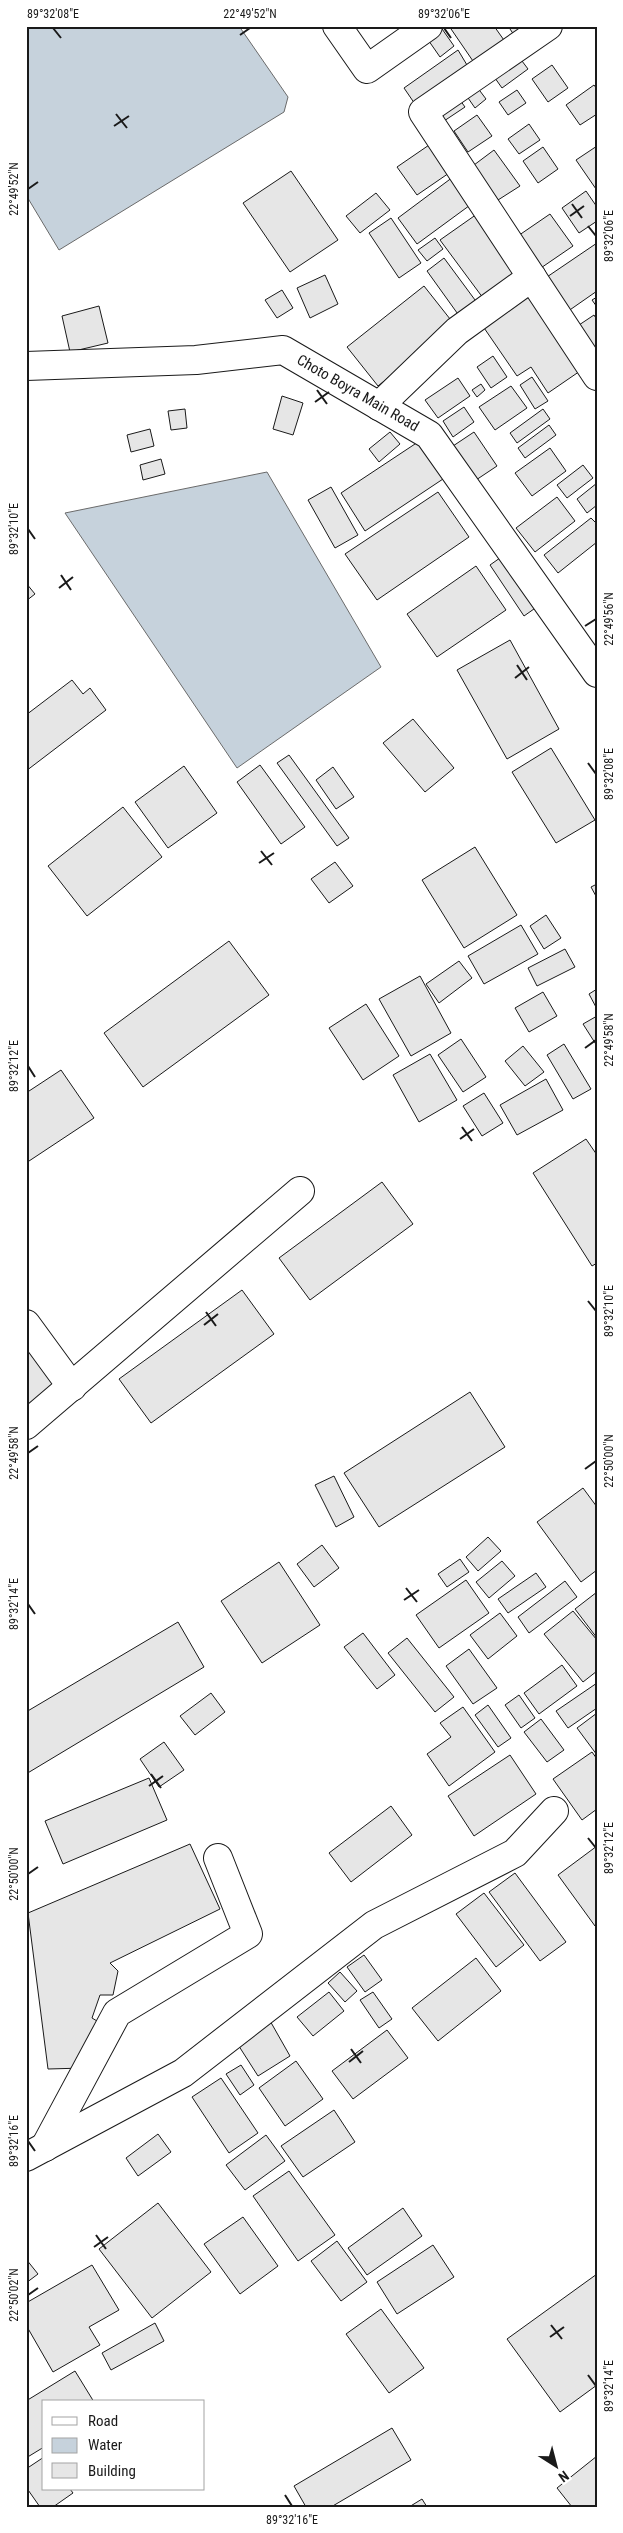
<svg xmlns="http://www.w3.org/2000/svg" width="623" height="2533" font-family="'Roboto Condensed',sans-serif">
<style>
.water{fill:#c6d2dc;stroke:#6a6a6a}
.building{fill:#e6e6e6;stroke:#1a1a1a}
.lines{fill:none;stroke-linecap:round;stroke-linejoin:round}
.street-casing{stroke:#1a1a1a;stroke-width:30}
.street{stroke:#fff;stroke-width:28}
.ticks{fill:none;stroke:#1a1a1a;stroke-width:2}
.labels{text-anchor:middle;stroke-width:4;stroke-linejoin:round;paint-order:stroke}
.street-label{font-size:15px;fill:#1a1a1a;stroke:#fff}
.neatline{fill:none;stroke:#1a1a1a;stroke-width:2}
.ticks-label{font-size:12px;text-anchor:middle;fill:#1a1a1a}
</style>
<rect width="100%" height="100%" fill="#fff"/>
<g class="water">
<path d="M26,26H239L288,97L284,112L59,250L26,195Z"/>
<path d="M267,472L381,667L237,768L65,513Z"/>
</g>
<g class="building">
<path d="M440,26L454,46L440,57L424,34Z"/>
<path d="M449,26H494L506,43L475,64Z"/>
<path d="M508,26H527L514,35Z"/>
<path d="M458,50L470,70L417,107L404,88Z"/>
<path d="M516,53L528,69L502,88L490,71Z"/>
<path d="M552,65L568,88L548,102L532,79Z"/>
<path d="M594,85L597,89V114L580,125L566,105Z"/>
<path d="M477,87L486,99L475,108L466,95Z"/>
<path d="M517,90L526,103L508,115L499,102Z"/>
<path d="M457,96L465,107L441,123L434,112Z"/>
<path d="M477,115L492,136L468,152L454,131Z"/>
<path d="M529,124L540,140L519,154L508,139Z"/>
<path d="M432,143L452,171L417,195L397,167Z"/>
<path d="M597,146V188L596,189L576,160Z"/>
<path d="M543,147L558,169L538,183L523,161Z"/>
<path d="M494,150L520,186L498,200L474,165Z"/>
<path d="M291,171L338,240L290,272L243,203Z"/>
<path d="M457,174L477,200L417,244L398,218Z"/>
<path d="M586,191L597,207V221L579,233L562,208Z"/>
<path d="M376,193L390,210L360,233L346,216Z"/>
<path d="M477,214L521,276L486,302L440,240Z"/>
<path d="M550,214L573,246L535,272L512,240Z"/>
<path d="M391,218L421,263L399,278L369,233Z"/>
<path d="M435,238L443,249L427,261L418,250Z"/>
<path d="M597,243V291L564,314L541,281Z"/>
<path d="M444,258L478,304L460,317L427,271Z"/>
<path d="M325,275L338,304L310,318L297,288Z"/>
<path d="M424,286L454,324L378,386L347,347Z"/>
<path d="M529,289L583,369L548,393L531,367L517,376L480,322Z"/>
<path d="M282,290L293,308L277,318L265,300Z"/>
<path d="M597,297V307L592,300Z"/>
<path d="M99,306L108,343L70,352L62,316Z"/>
<path d="M594,315L597,320V359L573,329Z"/>
<path d="M493,356L507,377L491,388L477,367Z"/>
<path d="M532,377L548,401L535,409L520,385Z"/>
<path d="M458,378L470,396L438,418L425,400Z"/>
<path d="M481,384L485,390L477,397L472,390Z"/>
<path d="M511,386L527,408L495,430L479,407Z"/>
<path d="M282,396L303,403L293,435L273,429Z"/>
<path d="M464,407L474,422L453,437L443,421Z"/>
<path d="M185,409L187,428L171,430L168,411Z"/>
<path d="M543,409L550,419L517,443L510,433Z"/>
<path d="M549,425L556,435L525,458L518,448Z"/>
<path d="M150,429L154,446L131,452L127,435Z"/>
<path d="M390,432L400,444L379,462L369,449Z"/>
<path d="M474,432L497,466L473,482L450,448Z"/>
<path d="M418,442L443,479L365,531L341,493Z"/>
<path d="M550,448L566,471L532,496L515,473Z"/>
<path d="M161,459L165,474L143,480L140,465Z"/>
<path d="M583,465L593,478L567,498L557,485Z"/>
<path d="M597,483V505L587,513L577,499Z"/>
<path d="M331,487L358,535L335,548L308,500Z"/>
<path d="M438,492L469,537L377,600L345,554Z"/>
<path d="M557,497L575,521L535,552L516,528Z"/>
<path d="M591,518L597,524V542L558,573L544,555Z"/>
<path d="M507,553L541,604L524,616L490,565Z"/>
<path d="M476,566L506,610L437,657L407,614Z"/>
<path d="M26,583L35,594L26,601Z"/>
<path d="M510,640L559,729L507,759L457,670Z"/>
<path d="M72,680L83,694L90,688L106,710L26,771V715Z"/>
<path d="M413,719L454,768L425,792L383,743Z"/>
<path d="M551,748L595,820L556,843L512,772Z"/>
<path d="M289,755L349,838L337,846L277,763Z"/>
<path d="M260,765L305,827L281,844L237,782Z"/>
<path d="M184,766L217,813L168,848L135,802Z"/>
<path d="M333,767L354,797L336,809L316,780Z"/>
<path d="M123,807L162,857L87,916L48,866Z"/>
<path d="M475,847L517,915L464,948L422,880Z"/>
<path d="M335,862L353,886L329,903L311,879Z"/>
<path d="M597,884V898L591,887Z"/>
<path d="M546,915L561,938L544,949L530,926Z"/>
<path d="M521,925L538,954L484,984L468,956Z"/>
<path d="M229,941L269,995L143,1087L104,1033Z"/>
<path d="M565,949L575,967L537,986L528,968Z"/>
<path d="M459,961L472,978L439,1003L426,984Z"/>
<path d="M420,976L451,1033L411,1056L379,999Z"/>
<path d="M597,989V1009L589,994Z"/>
<path d="M543,992L557,1016L529,1032L515,1008Z"/>
<path d="M366,1004L399,1056L363,1080L329,1028Z"/>
<path d="M597,1016V1046L583,1024Z"/>
<path d="M461,1039L486,1077L463,1092L438,1055Z"/>
<path d="M564,1044L591,1089L573,1099L547,1055Z"/>
<path d="M523,1046L544,1072L525,1086L505,1061Z"/>
<path d="M430,1054L457,1100L419,1122L393,1075Z"/>
<path d="M61,1070L94,1118L26,1163V1093Z"/>
<path d="M546,1079L563,1110L517,1135L500,1105Z"/>
<path d="M484,1093L503,1123L482,1136L463,1106Z"/>
<path d="M586,1139L597,1155V1263L592,1266L533,1173Z"/>
<path d="M382,1182L413,1224L310,1300L279,1258Z"/>
<path d="M242,1290L274,1334L151,1423L119,1379Z"/>
<path d="M26,1340L62,1380L26,1406Z"/>
<path d="M470,1392L505,1447L379,1527L344,1473Z"/>
<path d="M334,1476L354,1517L336,1527L315,1485Z"/>
<path d="M583,1488L597,1507V1570L581,1582L537,1522Z"/>
<path d="M488,1537L501,1551L478,1571L466,1557Z"/>
<path d="M322,1545L339,1568L314,1587L297,1564Z"/>
<path d="M460,1559L469,1572L447,1587L438,1574Z"/>
<path d="M502,1561L515,1576L489,1598L476,1582Z"/>
<path d="M279,1562L320,1625L262,1663L221,1601Z"/>
<path d="M536,1573L546,1587L508,1613L498,1599Z"/>
<path d="M466,1580L489,1613L439,1648L416,1615Z"/>
<path d="M565,1581L577,1597L529,1633L518,1617Z"/>
<path d="M597,1592V1638L575,1609Z"/>
<path d="M573,1611L597,1640V1671L583,1682L544,1634Z"/>
<path d="M500,1613L517,1636L488,1659L470,1635Z"/>
<path d="M178,1622L204,1667L26,1774V1712Z"/>
<path d="M363,1633L395,1675L377,1689L344,1647Z"/>
<path d="M407,1638L454,1697L435,1712L388,1653Z"/>
<path d="M469,1649L497,1688L473,1704L446,1666Z"/>
<path d="M562,1665L577,1686L539,1714L524,1693Z"/>
<path d="M597,1683V1708L568,1728L556,1711Z"/>
<path d="M211,1693L225,1712L195,1735L180,1716Z"/>
<path d="M519,1695L535,1718L521,1728L505,1705Z"/>
<path d="M488,1705L511,1738L498,1747L475,1715Z"/>
<path d="M463,1707L495,1752L449,1786L427,1754L451,1737L440,1723Z"/>
<path d="M597,1713V1755L577,1728Z"/>
<path d="M541,1719L564,1750L547,1762L524,1732Z"/>
<path d="M164,1742L184,1770L159,1787L140,1759Z"/>
<path d="M592,1752L597,1759V1809L582,1820L553,1779Z"/>
<path d="M510,1755L536,1794L474,1836L448,1796Z"/>
<path d="M149,1778L167,1820L63,1864L45,1821Z"/>
<path d="M391,1806L412,1835L351,1882L329,1853Z"/>
<path d="M190,1844L220,1909L110,1963L118,1971L113,1995H100L92,2018L107,2027L84,2068L48,2069L28,1913Z"/>
<path d="M597,1846V1925L595,1926L558,1875Z"/>
<path d="M515,1873L566,1942L540,1961L489,1892Z"/>
<path d="M484,1893L524,1945L496,1967L456,1914Z"/>
<path d="M364,1955L382,1980L365,1992L347,1967Z"/>
<path d="M476,1958L501,1991L438,2041L412,2008Z"/>
<path d="M340,1972L357,1991L345,2002L328,1983Z"/>
<path d="M329,1992L344,2011L313,2036L297,2017Z"/>
<path d="M373,1992L392,2019L379,2028L360,2000Z"/>
<path d="M269,2019L290,2056L258,2076L235,2040Z"/>
<path d="M387,2030L408,2058L353,2099L332,2071Z"/>
<path d="M296,2061L323,2099L285,2126L259,2088Z"/>
<path d="M241,2065L254,2085L240,2095L226,2074Z"/>
<path d="M221,2078L258,2133L229,2153L192,2097Z"/>
<path d="M334,2110L355,2142L303,2177L281,2146Z"/>
<path d="M158,2134L171,2152L138,2176L126,2158Z"/>
<path d="M266,2135L285,2161L245,2190L226,2165Z"/>
<path d="M289,2171L335,2235L298,2261L253,2196Z"/>
<path d="M158,2203L211,2272L152,2318L99,2249Z"/>
<path d="M403,2208L422,2236L367,2275L348,2248Z"/>
<path d="M243,2217L278,2266L240,2294L204,2244Z"/>
<path d="M337,2241L367,2282L341,2301L311,2261Z"/>
<path d="M433,2245L454,2277L397,2314L377,2282Z"/>
<path d="M26,2259L38,2274L26,2283Z"/>
<path d="M92,2265L119,2310L89,2327L100,2345L53,2372L26,2325V2303Z"/>
<path d="M597,2274V2385L560,2412L507,2339Z"/>
<path d="M381,2309L424,2368L389,2393L346,2334Z"/>
<path d="M155,2323L164,2341L111,2370L102,2353Z"/>
<path d="M75,2371L94,2402H44V2447L26,2458V2401Z"/>
<path d="M392,2428L411,2460L331,2507H306L294,2486Z"/>
<path d="M597,2456V2507H572L557,2488Z"/>
<path d="M44,2457V2489H70L73,2493L53,2507H40L26,2487V2469Z"/>
<path d="M422,2499L427,2507H409Z"/>
</g>
<g class="lines">
<g class="street-casing">
<g id="street">
<path d="M337,26L367,69L428,26"/>
<path d="M548,26L423,112L597,376"/>
<path d="M26,366L196,360L283,350L429,435L597,673"/>
<path d="M379,406L457,331L532,277"/>
<path d="M26,1324L72,1387"/>
<path d="M26,1425L300,1191"/>
<path d="M45,2147L117,2013L248,1934L218,1858"/>
<path d="M26,2157L183,2073L374,1925L515,1853L554,1811"/>
</g>
</g>
<use href="#street" class="street"/>
</g>
<path class="ticks" d="M53,28L61,38M444,28L451,38M240,35L250,28M116,114L127,128M114,126L129,116M28,189L38,182M572,204L582,218M570,216L584,206M588,226L596,236M317,390L327,404M315,402L329,392M28,529L35,539M61,575L71,590M59,588L73,577M585,626L596,619M517,665L527,680M515,678L529,667M588,763L596,774M261,851L272,865M259,863L274,853M585,1048L596,1040M28,1066L35,1077M462,1127L472,1141M460,1139L474,1129M588,1301L596,1311M206,1312L216,1326M204,1325L218,1314M28,1453L38,1446M585,1469L596,1461M406,1588L417,1602M404,1600L419,1590M28,1604L35,1614M151,1774L161,1788M149,1786L163,1776M588,1838L596,1848M28,1874L38,1867M351,2049L361,2063M349,2062L363,2051M28,2141L35,2151M96,2235L106,2249M94,2247L108,2237M28,2295L38,2288M551,2325L562,2339M550,2337L564,2327M588,2375L596,2386M285,2495L292,2506"/>
<g class="labels">
<g class="street-label">
<text transform="translate(358 393) rotate(30)" y="5">Choto Boyra Main Road</text>
</g>
</g>
<rect width="623" height="2533" fill="none" stroke="#ffffff" stroke-width="55"/>
<rect x="42" y="2400" width="162" height="90" fill="#ffffff" stroke="#a3a3a3"/>
<rect x="52" y="2417" width="25" height="8" fill="#ffffff" stroke="#a3a3a3"/>
<text x="88" y="2426" font-size="15" fill="#1a1a1a">Road</text>
<rect x="52" y="2438" width="25" height="15" fill="#c6d2dc" stroke="#a3a3a3"/>
<text x="88" y="2450" font-size="15" fill="#1a1a1a">Water</text>
<rect x="52" y="2463" width="25" height="15" fill="#e6e6e6" stroke="#a3a3a3"/>
<text x="88" y="2476" font-size="15" fill="#1a1a1a">Building</text>
<g transform="translate(556 2466) rotate(144)" stroke="#ffffff" stroke-width="4" paint-order="stroke">
<path d="M0-4L9 19L0 12L-9 19Z" fill="#1a1a1a"/>
<text y="-8" font-size="14" font-weight="bold" text-anchor="middle" fill="#1a1a1a">N</text>
</g>
<rect x="28" y="28" width="568" height="2478" class="neatline"/>
<g class="ticks-label">
<text x="53" y="18">89°32'08"E</text>
<text x="250" y="18">22°49'52"N</text>
<text x="444" y="18">89°32'06"E</text>
<text transform="translate(14 189) rotate(-90)" y="4">22°49'52"N</text>
<text transform="translate(609 236) rotate(-90)" y="4">89°32'06"E</text>
<text transform="translate(14 529) rotate(-90)" y="4">89°32'10"E</text>
<text transform="translate(609 619) rotate(-90)" y="4">22°49'56"N</text>
<text transform="translate(609 774) rotate(-90)" y="4">89°32'08"E</text>
<text transform="translate(609 1040) rotate(-90)" y="4">22°49'58"N</text>
<text transform="translate(14 1066) rotate(-90)" y="4">89°32'12"E</text>
<text transform="translate(609 1311) rotate(-90)" y="4">89°32'10"E</text>
<text transform="translate(14 1453) rotate(-90)" y="4">22°49'58"N</text>
<text transform="translate(609 1461) rotate(-90)" y="4">22°50'00"N</text>
<text transform="translate(14 1604) rotate(-90)" y="4">89°32'14"E</text>
<text transform="translate(609 1848) rotate(-90)" y="4">89°32'12"E</text>
<text transform="translate(14 1874) rotate(-90)" y="4">22°50'00"N</text>
<text transform="translate(14 2141) rotate(-90)" y="4">89°32'16"E</text>
<text transform="translate(14 2295) rotate(-90)" y="4">22°50'02"N</text>
<text transform="translate(609 2386) rotate(-90)" y="4">89°32'14"E</text>
<text x="292" y="2524">89°32'16"E</text>
</g>
</svg>
